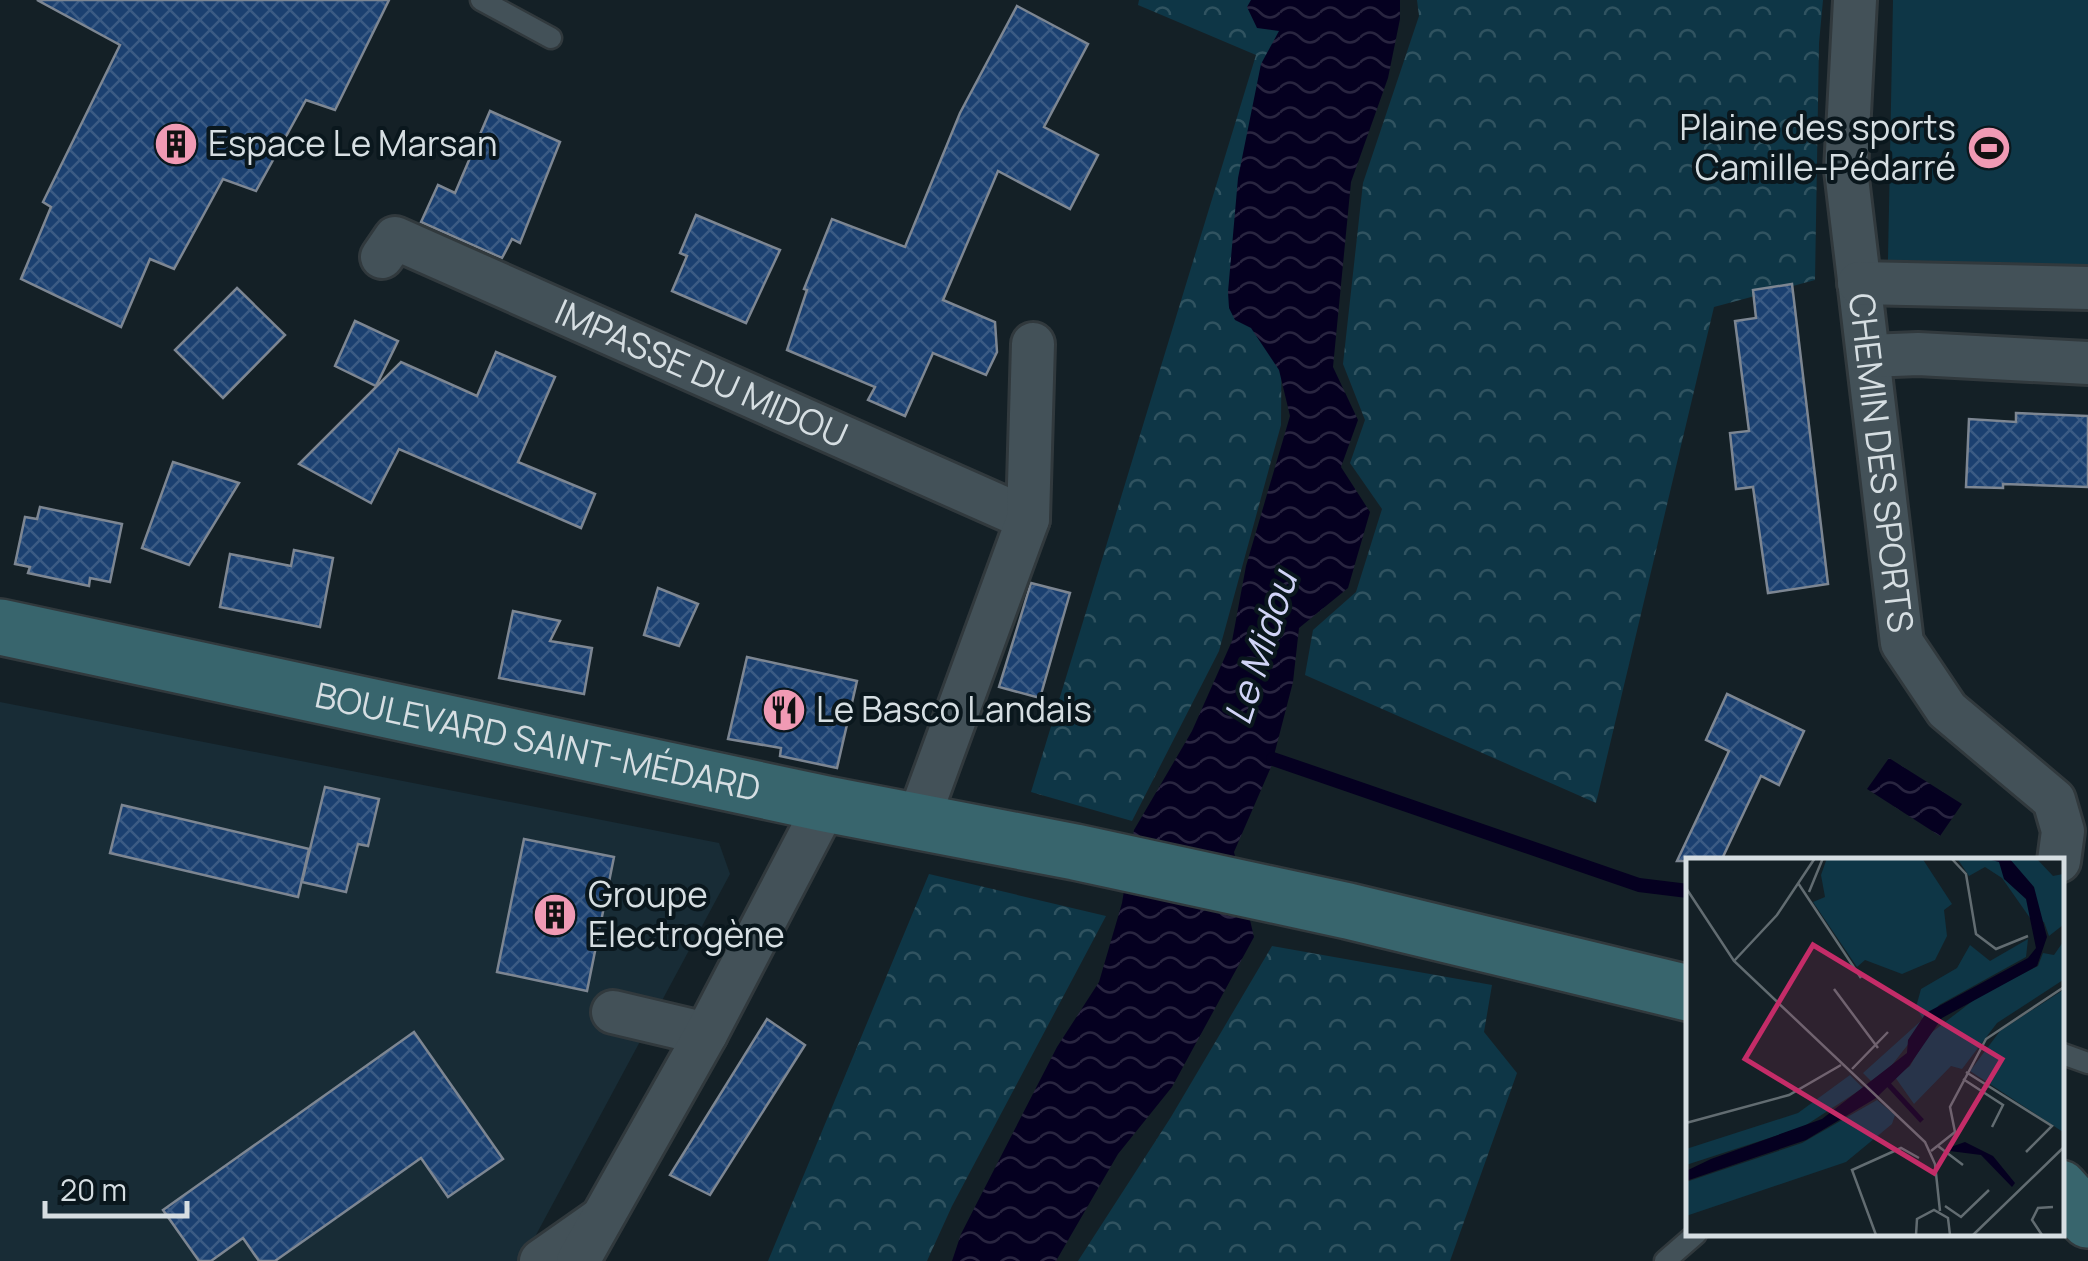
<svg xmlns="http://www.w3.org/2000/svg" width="2088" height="1261" font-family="Manrope,sans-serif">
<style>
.built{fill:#182c36}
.grass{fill:#0e3646}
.forest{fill:url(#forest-crowns)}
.water{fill:url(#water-waves)}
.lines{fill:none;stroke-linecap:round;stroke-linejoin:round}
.stream{stroke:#050020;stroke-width:14}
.building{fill:url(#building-cross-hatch);stroke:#7d8692;stroke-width:2.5}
.service-casing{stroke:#31393d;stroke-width:25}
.minor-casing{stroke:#31393d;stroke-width:48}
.secondary-casing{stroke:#31393d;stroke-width:60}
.service{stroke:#435158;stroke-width:20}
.minor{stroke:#435158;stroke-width:42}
.secondary{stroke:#38656d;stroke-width:55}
.labels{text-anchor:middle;stroke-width:8;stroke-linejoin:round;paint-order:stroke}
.poi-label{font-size:35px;fill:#d6dee2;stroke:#0a171d;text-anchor:start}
.street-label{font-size:35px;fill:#d6dee2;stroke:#0a171d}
.water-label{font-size:38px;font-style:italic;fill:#d1d4f7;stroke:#0a171d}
.inset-river{fill:none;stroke:#050020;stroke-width:5}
.inset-road{fill:none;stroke:#626c71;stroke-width:2.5}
.view{fill:#c42c68;fill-opacity:0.15;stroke:#c42c68;stroke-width:5}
.inset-edge{fill:none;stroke:#d6dee2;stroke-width:5}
</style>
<defs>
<pattern id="forest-crowns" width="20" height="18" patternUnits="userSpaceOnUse" patternTransform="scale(2.5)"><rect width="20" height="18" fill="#0e3646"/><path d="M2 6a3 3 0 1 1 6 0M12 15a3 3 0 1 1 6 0" fill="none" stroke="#305360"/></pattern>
<pattern id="water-waves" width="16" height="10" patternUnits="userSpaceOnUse" patternTransform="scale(2.5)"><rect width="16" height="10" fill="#050020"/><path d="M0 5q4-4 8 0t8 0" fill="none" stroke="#292540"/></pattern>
<pattern id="building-cross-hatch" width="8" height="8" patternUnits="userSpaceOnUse" patternTransform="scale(2.5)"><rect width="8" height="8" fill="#1b4070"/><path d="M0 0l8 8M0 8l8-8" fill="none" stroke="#3b5b84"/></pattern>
</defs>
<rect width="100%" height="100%" fill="#142026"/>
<path class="built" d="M0,702L719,843L730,874L522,1261H0Z"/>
<path class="grass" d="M1893,0H2088V267L1888,260Z"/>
<g class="forest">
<path d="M1139,0H1320L1283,183L1281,425L1219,651L1132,821L1031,792L1256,55L1138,5Z"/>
<path d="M1417,0H1823L1819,43L1815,280L1714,307L1596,803L1305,675L1313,630L1356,592L1382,509L1350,463L1365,420L1343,364L1363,183L1419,16Z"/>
<path d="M929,874L1106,916L952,1206L927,1261H768Z"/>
<path d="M1272,946L1492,985L1484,1032L1517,1073L1450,1261H1078L1171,1117Z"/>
</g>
<g class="water">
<path d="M1251,0H1400V19L1388,78L1351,182L1333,367L1358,420L1341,467L1370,512L1348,588L1299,628L1293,682L1271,767L1234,852L1254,937L1172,1087L1118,1154L1056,1261H952L961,1234L1057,1047L1099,982L1122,903L1134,830L1192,731L1232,641L1246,566L1290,416L1279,370L1251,328L1235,320L1229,308L1228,292L1238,178L1261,64L1279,31L1257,28L1247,7Z"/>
<path d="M1889,758L1962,804L1940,836L1867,789Z"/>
</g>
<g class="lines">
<path class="stream" d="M1273,759L1639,885L1688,891"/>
</g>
<g class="building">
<path d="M37,0H389L335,110L306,100L256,191L223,179L174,269L150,259L121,327L21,279L51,207L43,202L120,45Z"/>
<path d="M1017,6L1088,44L1044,127L1098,155L1070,209L998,171L943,300L995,322L997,352L986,375L933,353L905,416L868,400L875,387L787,350L807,290L804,289L832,219L905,247L960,113Z"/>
<path d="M490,111L560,142L520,243L512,239L502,258L421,222L438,185L455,193Z"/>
<path d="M696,215L780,250L746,323L672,291L687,256L680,253Z"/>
<path d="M1792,284L1828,584L1768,593L1753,487L1736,489L1730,433L1749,431L1735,321L1756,318L1753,290Z"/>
<path d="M237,288L285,335L223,398L175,350Z"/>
<path d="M355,321L398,341L376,386L335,366Z"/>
<path d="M496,352L555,377L518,462L595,494L581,528L399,449L371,503L299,464L401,362L477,396Z"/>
<path d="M2016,413L2088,416V487L2003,484V488L1966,487L1969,419L2016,422Z"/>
<path d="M173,462L239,483L189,565L142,548Z"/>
<path d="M40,507L122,524L110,582L90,578L89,586L28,573L30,567L15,564L25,517L37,519Z"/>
<path d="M294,550L333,558L320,627L220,607L230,554L291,566Z"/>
<path d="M1031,583L1070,593L1040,698L999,687Z"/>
<path d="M658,588L698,604L679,646L644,635Z"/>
<path d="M513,611L560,621L550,641L592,648L584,694L499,678Z"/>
<path d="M747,657L857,681L837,768L780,756L781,748L728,739Z"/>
<path d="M1727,694L1804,731L1779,785L1761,776L1721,861H1677L1729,751L1706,740Z"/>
<path d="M325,787L379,799L368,846L358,844L346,892L302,882Z"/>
<path d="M122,805L309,849L298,897L110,853Z"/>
<path d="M524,839L614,857L587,991L497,972Z"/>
<path d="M767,1019L805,1045L710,1195L670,1175Z"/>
<path d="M414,1032L503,1159L448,1197L421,1158L275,1261H259L243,1238L211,1261H199L163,1210Z"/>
</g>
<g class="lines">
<g class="service-casing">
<g id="service">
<path d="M481,0L551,38"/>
<path d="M2060,1053L2088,1063"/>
<path d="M1665,1261L1696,1234"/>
</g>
</g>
<g class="minor-casing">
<g id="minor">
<path id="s1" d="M1855,0L1846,170L1902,643L1947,710L2054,800L2063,831L2059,861"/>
<path id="s2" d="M382,257L395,238L1028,519"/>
<path d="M1859,283L2088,288"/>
<path d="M1869,356L1918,354L2088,363"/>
<path d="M918,820L1028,519L1033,344"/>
<path d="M613,1012L706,1034"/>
<path d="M541,1261L598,1221"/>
<path d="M578,1261L706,1034L826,804"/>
</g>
</g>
<g class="secondary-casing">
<g id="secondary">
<path id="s3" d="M0,627L826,804L1075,852L1348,911L1688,993"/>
<path d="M2060,1188L2088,1220"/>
</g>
</g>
<use href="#service" class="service"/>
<use href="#minor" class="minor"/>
<use href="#secondary" class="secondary"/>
</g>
<defs>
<g id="building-disc" transform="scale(2.25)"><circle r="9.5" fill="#f09ab4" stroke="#0a171d"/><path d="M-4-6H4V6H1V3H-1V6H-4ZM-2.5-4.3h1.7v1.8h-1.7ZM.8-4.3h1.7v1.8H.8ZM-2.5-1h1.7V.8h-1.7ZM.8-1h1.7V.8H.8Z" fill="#111"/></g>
<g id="stadium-disc" transform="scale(2.25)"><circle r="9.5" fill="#f09ab4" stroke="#0a171d"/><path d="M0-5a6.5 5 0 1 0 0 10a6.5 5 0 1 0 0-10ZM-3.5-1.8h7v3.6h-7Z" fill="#111"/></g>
<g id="restaurant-disc" transform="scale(2.25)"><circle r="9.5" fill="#f09ab4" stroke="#0a171d"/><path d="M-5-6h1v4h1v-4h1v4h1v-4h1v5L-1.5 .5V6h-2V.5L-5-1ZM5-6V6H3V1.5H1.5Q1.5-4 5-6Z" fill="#111"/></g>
</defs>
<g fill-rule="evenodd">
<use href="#building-disc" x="176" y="144"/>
<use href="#stadium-disc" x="1989" y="148"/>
<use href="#restaurant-disc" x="784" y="710"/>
<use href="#building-disc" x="555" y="915"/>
</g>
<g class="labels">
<g class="poi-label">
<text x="1956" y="140" text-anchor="end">Plaine des sports<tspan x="1956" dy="40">Camille-Pédarré</tspan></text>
<text x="208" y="156">Espace Le Marsan</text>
<text x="816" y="722">Le Basco Landais</text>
<text x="588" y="907">Groupe<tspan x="588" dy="40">Electrogène</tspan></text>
</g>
<g class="street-label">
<text dy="12" stroke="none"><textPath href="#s2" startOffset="358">IMPASSE DU MIDOU</textPath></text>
<text dy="12" stroke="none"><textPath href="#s1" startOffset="465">CHEMIN DES SPORTS</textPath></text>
<text dy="12" stroke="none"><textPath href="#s3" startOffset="550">BOULEVARD SAINT-MÉDARD</textPath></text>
</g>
<g class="water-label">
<text transform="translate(1261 648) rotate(-72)" y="13">Le Midou</text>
</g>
</g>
<g transform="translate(1686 858)">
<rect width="378" height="378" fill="#142026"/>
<path d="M141,0H236L266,46L258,52L261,78L249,102L216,116L179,102L171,109L127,44L139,39L135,17ZM377,132V274L284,213L314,173Z" fill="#0e3646"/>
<path d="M271,0H350L367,18L377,16V67L363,78L358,64L344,60L316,20L299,9L283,18ZM342,81L340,99L253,147L202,212L185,223L177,215L237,161L230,149L235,131L271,110L284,87L304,103ZM377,84V122L311,165L276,211L265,208L228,246L209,219L224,208L241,178L293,138L352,108L357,95L368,97ZM164,217L177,230L117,269L0,307V291L112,255ZM191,242L209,257L206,266L160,304L0,358V324L116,285Z" fill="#0e3646"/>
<path d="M298,0H323L348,29L361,79L351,108L256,160L223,208L190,240L120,282L0,323V313L25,301L136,261L221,195L222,182L240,155L342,100L350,90L340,41L318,21L313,4ZM279,284L307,298L329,325L326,329L295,297L256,292Z" fill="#050020"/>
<path class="inset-river" d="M201,225L236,263"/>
<path class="inset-road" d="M265,0L280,16L290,76L310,91L342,78M112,25L175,120M0,30L48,103L239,284L249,306L254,353M123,34L137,0M48,103L91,57L129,0M148,131L192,190M166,211L202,174M280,214L366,268L340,294M277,221L317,247L306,269M0,265L103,237L155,207M252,288L277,307M245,293L269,274L264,249L300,181L378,129M259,348L275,359L303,332M190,377L166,312L215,290L233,300M230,377L231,361L248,352L262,360L264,377M287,377L378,289M356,377L346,362L352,350L367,349"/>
<path class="view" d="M127,87L316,201L248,315L59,201Z"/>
<rect width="378" height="378" class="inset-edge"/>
</g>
<path d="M45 1201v15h142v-15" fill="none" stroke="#d6dee2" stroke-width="5"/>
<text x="60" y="1201" font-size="30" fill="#d6dee2" stroke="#0a171d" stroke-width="8" paint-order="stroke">20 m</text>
</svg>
